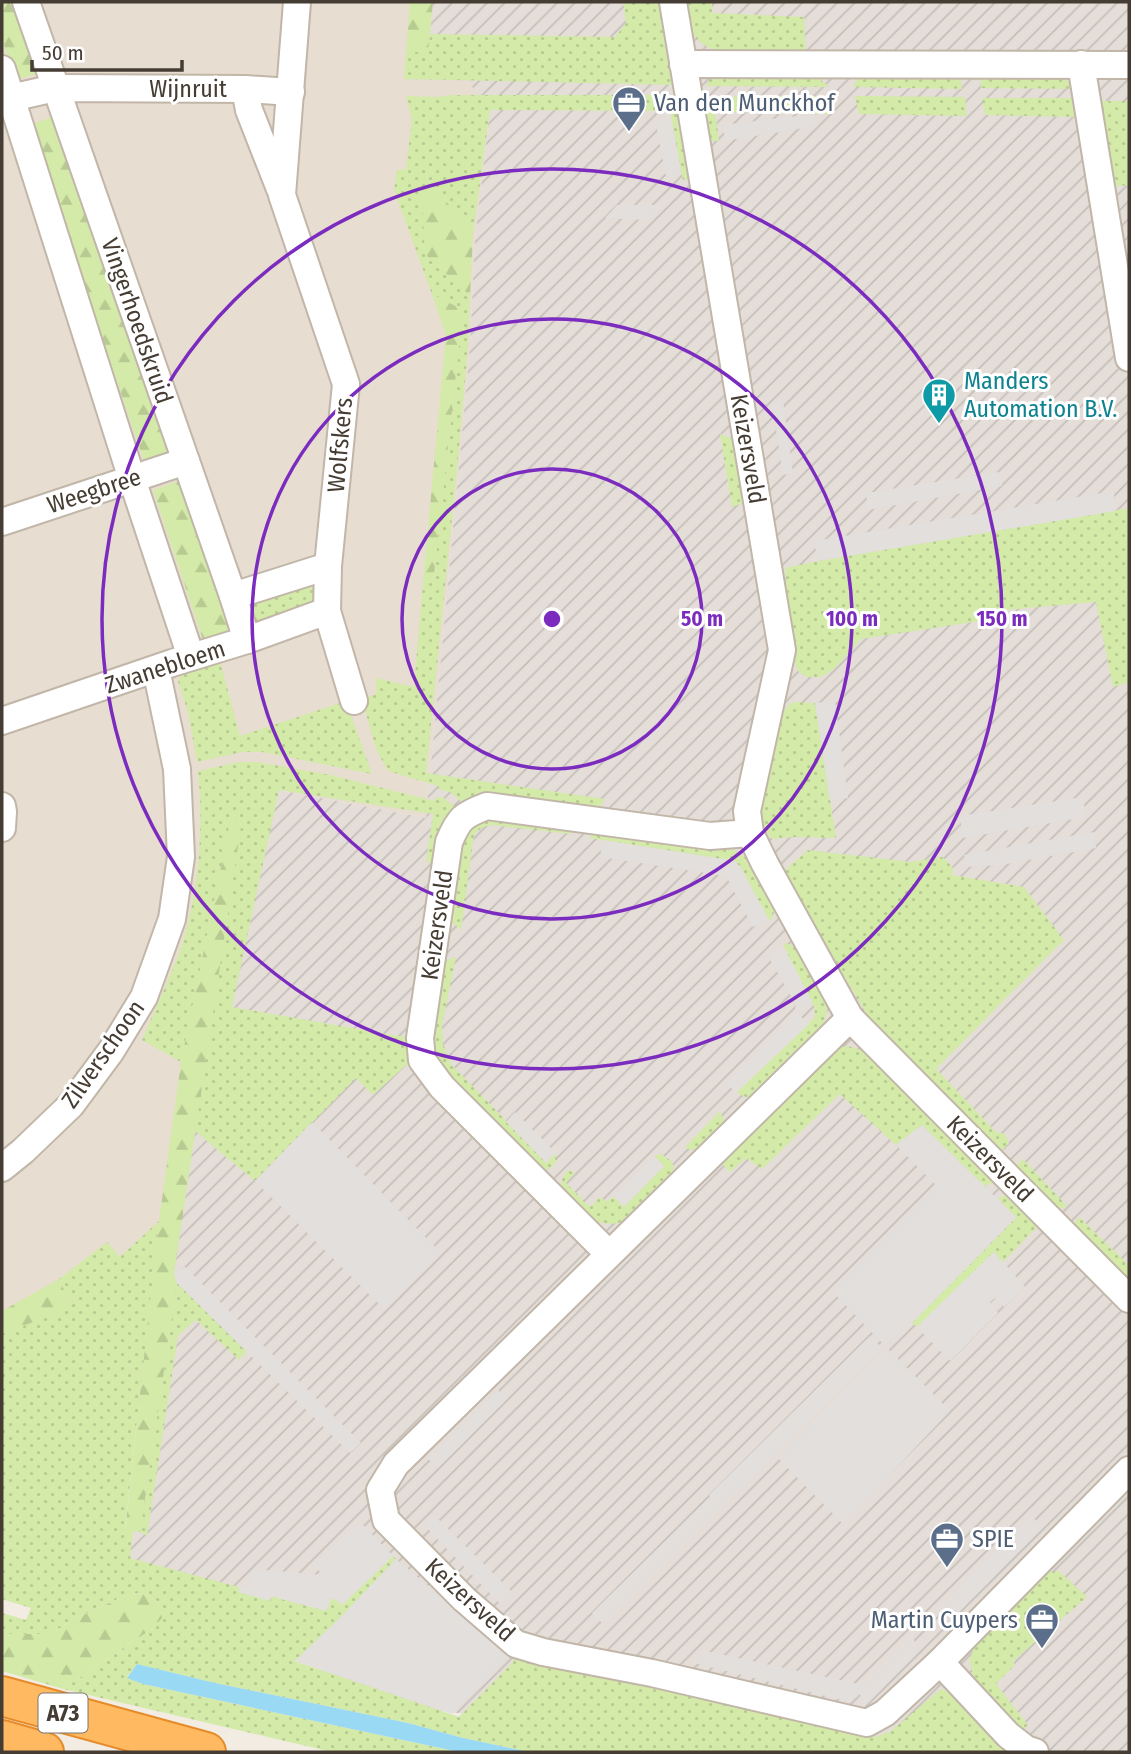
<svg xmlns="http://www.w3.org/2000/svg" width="1131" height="1754" font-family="'Fira Sans Condensed',sans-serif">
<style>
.residential{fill:#e7ddd0}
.industrial{fill:url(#industrial-furrows)}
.grass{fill:url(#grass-dots)}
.forest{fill:url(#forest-firs)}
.parking{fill:#e3dfdc}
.water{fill:#9ad9f4}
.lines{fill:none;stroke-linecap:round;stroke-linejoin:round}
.minor-casing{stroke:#c1b6a8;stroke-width:30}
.highway-casing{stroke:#e68b29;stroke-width:42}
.minor{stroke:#fff;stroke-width:26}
.highway{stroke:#ffb961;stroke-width:38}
.ring{fill:none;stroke:#7b2cbf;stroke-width:3.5}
.labels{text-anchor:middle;stroke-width:6;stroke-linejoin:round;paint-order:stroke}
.shield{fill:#fff;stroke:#7d7670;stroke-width:2}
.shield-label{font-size:23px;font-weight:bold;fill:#453c33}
.street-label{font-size:24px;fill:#453c33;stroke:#fff}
.service-label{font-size:24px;fill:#4e5e75;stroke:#fff;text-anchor:start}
.culture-label{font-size:24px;fill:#0d838f;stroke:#fff;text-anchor:start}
.centre{fill:#7b2cbf;stroke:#fff;stroke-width:3.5}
.ring-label{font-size:21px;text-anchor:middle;font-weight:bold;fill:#7b2cbf;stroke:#fff;stroke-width:6;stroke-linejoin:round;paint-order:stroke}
</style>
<defs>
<pattern id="industrial-furrows" width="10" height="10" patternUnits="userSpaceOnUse" patternTransform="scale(1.75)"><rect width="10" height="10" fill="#e4ddd8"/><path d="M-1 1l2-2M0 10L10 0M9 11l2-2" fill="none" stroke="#c5bfba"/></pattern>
<pattern id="grass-dots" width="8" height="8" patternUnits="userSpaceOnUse" patternTransform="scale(1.75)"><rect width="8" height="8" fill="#d4eaa8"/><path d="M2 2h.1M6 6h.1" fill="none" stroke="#b7ca91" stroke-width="1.8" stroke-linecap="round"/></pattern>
<pattern id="forest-firs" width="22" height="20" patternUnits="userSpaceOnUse" patternTransform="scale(1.75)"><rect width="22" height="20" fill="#d4eaa8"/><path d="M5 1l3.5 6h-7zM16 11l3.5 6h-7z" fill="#b7ca91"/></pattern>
</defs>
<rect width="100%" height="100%" fill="#f3ece3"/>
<path class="residential" d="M2,2H433L490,108L475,239L470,347L426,818L279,790L145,1297L2,1329Z"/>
<path class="industrial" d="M433,2H1129V1752H729L702,1747L386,1703L129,1567L145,1297L235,971L279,790L426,818L470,347L475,239L490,108L430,37Z"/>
<g class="grass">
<path d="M623,2H662L678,85L404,79L406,52H428L430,34L615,37L626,23Z"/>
<path d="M685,2H712V13L804,17L806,56C776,56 717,62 696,38C689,28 688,13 685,2Z"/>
<path d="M813,73L829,87L707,86V83L712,76Z"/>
<path d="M860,73H953L961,80L962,89L853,87Z"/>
<path d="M980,74H1060L1076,89L981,88Z"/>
<path d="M450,95H678L693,179L683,180L670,111L490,110L473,234L436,189L425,254L470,296L468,347L458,459L426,773L605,799L597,811L465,805L450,792L438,789V786L388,771L376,749L362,699L376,694V678L414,687L423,582H433L463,311L432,294L394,190L397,170L406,169L412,119L406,96L438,97Z"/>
<path d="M831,96L833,114L715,112L719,141H708L702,97Z"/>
<path d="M855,96L965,97L967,116L859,114Z"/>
<path d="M982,98H1076L1079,117L985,115Z"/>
<path d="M1095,101H1129V186L1110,185Z"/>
<path d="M720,434L736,440L746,502L732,507Z"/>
<path d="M1129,508V682L1113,687L1096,602L1005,610L1006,617L861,639L834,669L821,677H806L798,671L793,657L785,568L818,561Z"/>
<path d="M310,583L312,585L315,598L312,604L258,624L251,621L246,603Z"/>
<path d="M218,654L240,736L346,701L372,774L262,752H242L197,762L188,712L178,681L181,674L203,668Z"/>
<path d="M792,702L815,703L836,838L795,837L772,839L760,823L780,715Z"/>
<path d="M239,762H257L331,775L435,801V797L444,798L459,810L438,864L426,862L433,814L279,790L232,1007L398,1036L413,1037L418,1062L405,1066L373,1095L356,1078L255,1181L195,1131L210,1027L231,818L181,1062L142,1040C154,1012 167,984 178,956C199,898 204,832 198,771Z"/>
<path d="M479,818L566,824L571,834L491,825C483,827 479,829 474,835L461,930L448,918L462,835Z"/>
<path d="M597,829L735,850C758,864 764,882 776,905L772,919L769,920L741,868L735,861L589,838Z"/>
<path d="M808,850L910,862L943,857L953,868L952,875L1024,887L1064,940L936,1069L996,1132L1005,1134L1009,1143L1002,1151L996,1148L868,1016L794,893L785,870Z"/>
<path d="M785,943L798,947C806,962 826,992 827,1008C827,1016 824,1022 821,1029L751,1099L736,1093L814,1018L815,1009L784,947L783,944Z"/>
<path d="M456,957L442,1025L443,1044L451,1064L546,1162L556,1153L557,1160L551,1168L542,1171L440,1069L433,1051L431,1035L440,962Z"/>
<path d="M848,1046L864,1051L996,1182L984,1186L922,1125L896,1145L840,1094L762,1169L746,1158L730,1172L722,1164L835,1048Z"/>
<path d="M720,1111L726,1124L703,1146L696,1151L686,1148L685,1147Z"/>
<path d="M661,1154L671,1161L674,1167L671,1178L626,1221C594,1231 581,1211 561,1190C561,1182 562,1176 568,1170L575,1173L566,1183L590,1207L600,1197L606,1201L614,1197L624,1206L664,1166L654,1156Z"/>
<path d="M1023,1159L1067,1206L1057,1211L1016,1166Z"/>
<path d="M1008,1194L1038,1226L1003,1262L993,1253L917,1327L912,1323L1016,1218L998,1198Z"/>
<path d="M1079,1217L1129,1265V1284L1072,1227Z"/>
<path d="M159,1221L125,1530L133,1531L130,1558L239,1587V1592L270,1600V1596L326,1611L331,1599H335L342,1605L393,1556L396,1559L341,1617L295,1661L459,1717L513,1662L517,1652L858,1735L876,1737L891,1731L941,1689L958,1696L1020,1752H529L463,1738L408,1723L215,1683L137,1664L127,1677L143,1684L459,1752H332L63,1689L153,1628L161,1618L157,1601L143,1593L129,1594L74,1619L51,1634H8L2,1632V1613L26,1620L31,1608L2,1599V1334L72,1306L59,1279L107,1242L120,1257Z"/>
<path d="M177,1283L247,1352L239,1360L196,1320L178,1336L147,1536L140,1532Z"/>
<path d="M1059,1571L1087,1597L1013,1661L1015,1665L996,1684L1028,1725L1020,1732L974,1680L969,1659L974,1649L982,1636L1049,1572Z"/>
</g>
<g class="forest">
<path d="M2,2H14L40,73L15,80L2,38Z"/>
<path d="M410,2H433L428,52H406Z"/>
<path d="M55,116L171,451L144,461L30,125Z"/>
<path d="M421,186L436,189L473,234L470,296L425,254Z"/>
<path d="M432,294L463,310L433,583L423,582L446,335Z"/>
<path d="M181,480L231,630L203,640L153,490Z"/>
<path d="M231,818L241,826L174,1274L177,1283L140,1532L125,1531L159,1221L181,1062Z"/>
<path d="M59,1279L72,1307L2,1334V1311Z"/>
<path d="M143,1593L157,1601L162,1618L153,1628L63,1689L2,1671V1632L8,1634H51L74,1619L129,1594Z"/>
</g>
<g class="parking">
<path d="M670,111L681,172L667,182L656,124Z"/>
<path d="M815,114L816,126L725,141L723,125Z"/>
<path d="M617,205H664L648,220L605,218Z"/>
<path d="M783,401L793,473L783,475L772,403Z"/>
<path d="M999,472L1002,486L868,510L866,493Z"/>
<path d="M1114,491L1115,511L818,561L814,541Z"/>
<path d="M835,701L848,798L830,801L815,703Z"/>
<path d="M1083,797L1086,817L963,838L960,816Z"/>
<path d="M1094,832L1096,848L1001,865L967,867L964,855Z"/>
<path d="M603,840L735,861L741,868L769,920L753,927L726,876L600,857Z"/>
<path d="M784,947L812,1001L796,1012L809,1024L736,1093L726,1083L793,1016L796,1005L768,956Z"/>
<path d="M515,1112L556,1153L546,1163L506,1122Z"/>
<path d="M312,1122L441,1253L384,1309L255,1181Z"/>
<path d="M922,1125L1016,1217L912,1323L885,1346L833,1292L937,1186L896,1145Z"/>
<path d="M654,1156L664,1166L624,1207L614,1197Z"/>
<path d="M994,1252L1025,1287L1004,1307L995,1298L990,1302L998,1313L950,1361L917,1327Z"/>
<path d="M185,1267L361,1443L350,1453L177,1283L174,1274Z"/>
<path d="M870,1336L882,1348L602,1623L592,1613L709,1498L713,1500L709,1495Z"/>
<path d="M886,1347L950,1411L843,1524L778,1458Z"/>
<path d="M498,1390L507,1399L438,1468L428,1459Z"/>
<path d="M434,1515L513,1593L500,1604L424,1525Z"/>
<path d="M1031,1516L1043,1527L953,1618L942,1607Z"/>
<path d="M360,1522L393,1556L342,1605L335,1599H331L326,1611L271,1596L270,1601L239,1592V1587L250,1586L253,1569L324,1575L312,1565Z"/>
<path d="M396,1559L510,1654L452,1714L295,1661L341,1617Z"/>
<path d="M913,1636L917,1653L864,1707L860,1694L850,1702L694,1663L705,1651L864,1685Z"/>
</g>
<path class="water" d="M137,1664L215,1683L408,1723L463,1738L529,1752H459L143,1684L127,1678Z"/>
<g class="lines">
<g class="minor-casing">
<g id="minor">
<path d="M26,2L233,596L247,640"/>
<path d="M297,2L282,195L346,384L328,566L327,611L354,701"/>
<path d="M673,2L782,650L747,811L750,833L765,864L850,1018L1129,1299"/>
<path d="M683,64L1129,65"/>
<path d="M1081,64L1129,358"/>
<path d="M2,69L132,479L191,657"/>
<path d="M245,89L249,110L280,189"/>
<path d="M2,100L55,88L245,89L291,92"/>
<path d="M2,522L186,461"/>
<path d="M233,596L328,566"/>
<path d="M2,721L172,663L247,640L327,611"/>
<path d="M2,806L3,812L2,828"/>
<path d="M850,1018L396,1464L380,1490L386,1520L464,1599L516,1644L543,1652L652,1673L867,1723L885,1713L940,1662L1129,1470"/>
<path d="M2,1168L23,1151L71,1105L111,1051L144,997L172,919L181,857L177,769L156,669"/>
<path d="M609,1254L442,1087L422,1060L420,1038L449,842C459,818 463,815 487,806L710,836L750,833"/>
<path d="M940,1662L1008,1735L1026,1749L1035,1752"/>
</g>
</g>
<g class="highway-casing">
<g id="highway">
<path d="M2,1696L206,1752"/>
<path d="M2,1740L44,1752"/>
</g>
</g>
<use href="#minor" class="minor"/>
<use href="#highway" class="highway"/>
</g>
<g class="ring">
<circle cx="552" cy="619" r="150"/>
<circle cx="552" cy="619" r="300"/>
<circle cx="552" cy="619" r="450"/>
</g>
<defs>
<g id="office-pin" transform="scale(1.75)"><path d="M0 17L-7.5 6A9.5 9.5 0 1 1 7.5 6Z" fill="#5c6f8a" stroke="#fff"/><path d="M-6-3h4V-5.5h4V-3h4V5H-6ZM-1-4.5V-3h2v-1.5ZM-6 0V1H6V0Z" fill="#fff"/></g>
<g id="building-pin" transform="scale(1.75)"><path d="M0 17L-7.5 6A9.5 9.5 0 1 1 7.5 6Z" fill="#0f9aa8" stroke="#fff"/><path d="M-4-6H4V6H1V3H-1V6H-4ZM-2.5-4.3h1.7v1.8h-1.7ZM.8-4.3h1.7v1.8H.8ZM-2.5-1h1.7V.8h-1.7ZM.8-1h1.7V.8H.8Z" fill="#fff"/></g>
</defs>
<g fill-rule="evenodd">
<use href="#office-pin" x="629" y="103"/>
<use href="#building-pin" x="939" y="395"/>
<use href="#office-pin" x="947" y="1539"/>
<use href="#office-pin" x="1042" y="1620"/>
</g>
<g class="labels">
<rect class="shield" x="38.5" y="1693.5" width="49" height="39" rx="5"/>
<g class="shield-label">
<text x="63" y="1721">A73</text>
</g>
<g class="street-label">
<text x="188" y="97">Wijnruit</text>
<text transform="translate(137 321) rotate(71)" y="8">Vingerhoedskruid</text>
<text transform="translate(340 445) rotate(-85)" y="8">Wolfskers</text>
<text transform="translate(748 449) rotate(80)" y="8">Keizersveld</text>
<text transform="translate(94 491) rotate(-18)" y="8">Weegbree</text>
<text transform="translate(165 667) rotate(-18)" y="8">Zwanebloem</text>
<text transform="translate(437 925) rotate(-82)" y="8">Keizersveld</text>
<text transform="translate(103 1054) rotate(-55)" y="8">Zilverschoon</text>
<text transform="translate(990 1159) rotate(45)" y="8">Keizersveld</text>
<text transform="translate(470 1600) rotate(42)" y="8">Keizersveld</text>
</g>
<g class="service-label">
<text x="654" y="111">Van den Munckhof</text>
<text x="972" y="1547">SPIE</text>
<text x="1018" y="1628" text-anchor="end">Martin Cuypers</text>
</g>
<g class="culture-label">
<text x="964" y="389">Manders<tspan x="964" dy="28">Automation B.V.</tspan></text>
</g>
</g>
<circle cx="552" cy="619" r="10" class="centre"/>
<g class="ring-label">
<text x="702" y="626">50 m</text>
<text x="852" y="626">100 m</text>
<text x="1002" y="626">150 m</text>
</g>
<rect width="1131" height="1754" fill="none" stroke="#453c33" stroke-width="7"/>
<path d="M32 60v10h150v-10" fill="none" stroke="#453c33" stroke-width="3.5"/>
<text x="42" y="60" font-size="21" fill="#453c33" stroke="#ffffff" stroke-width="5" paint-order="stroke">50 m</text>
</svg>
